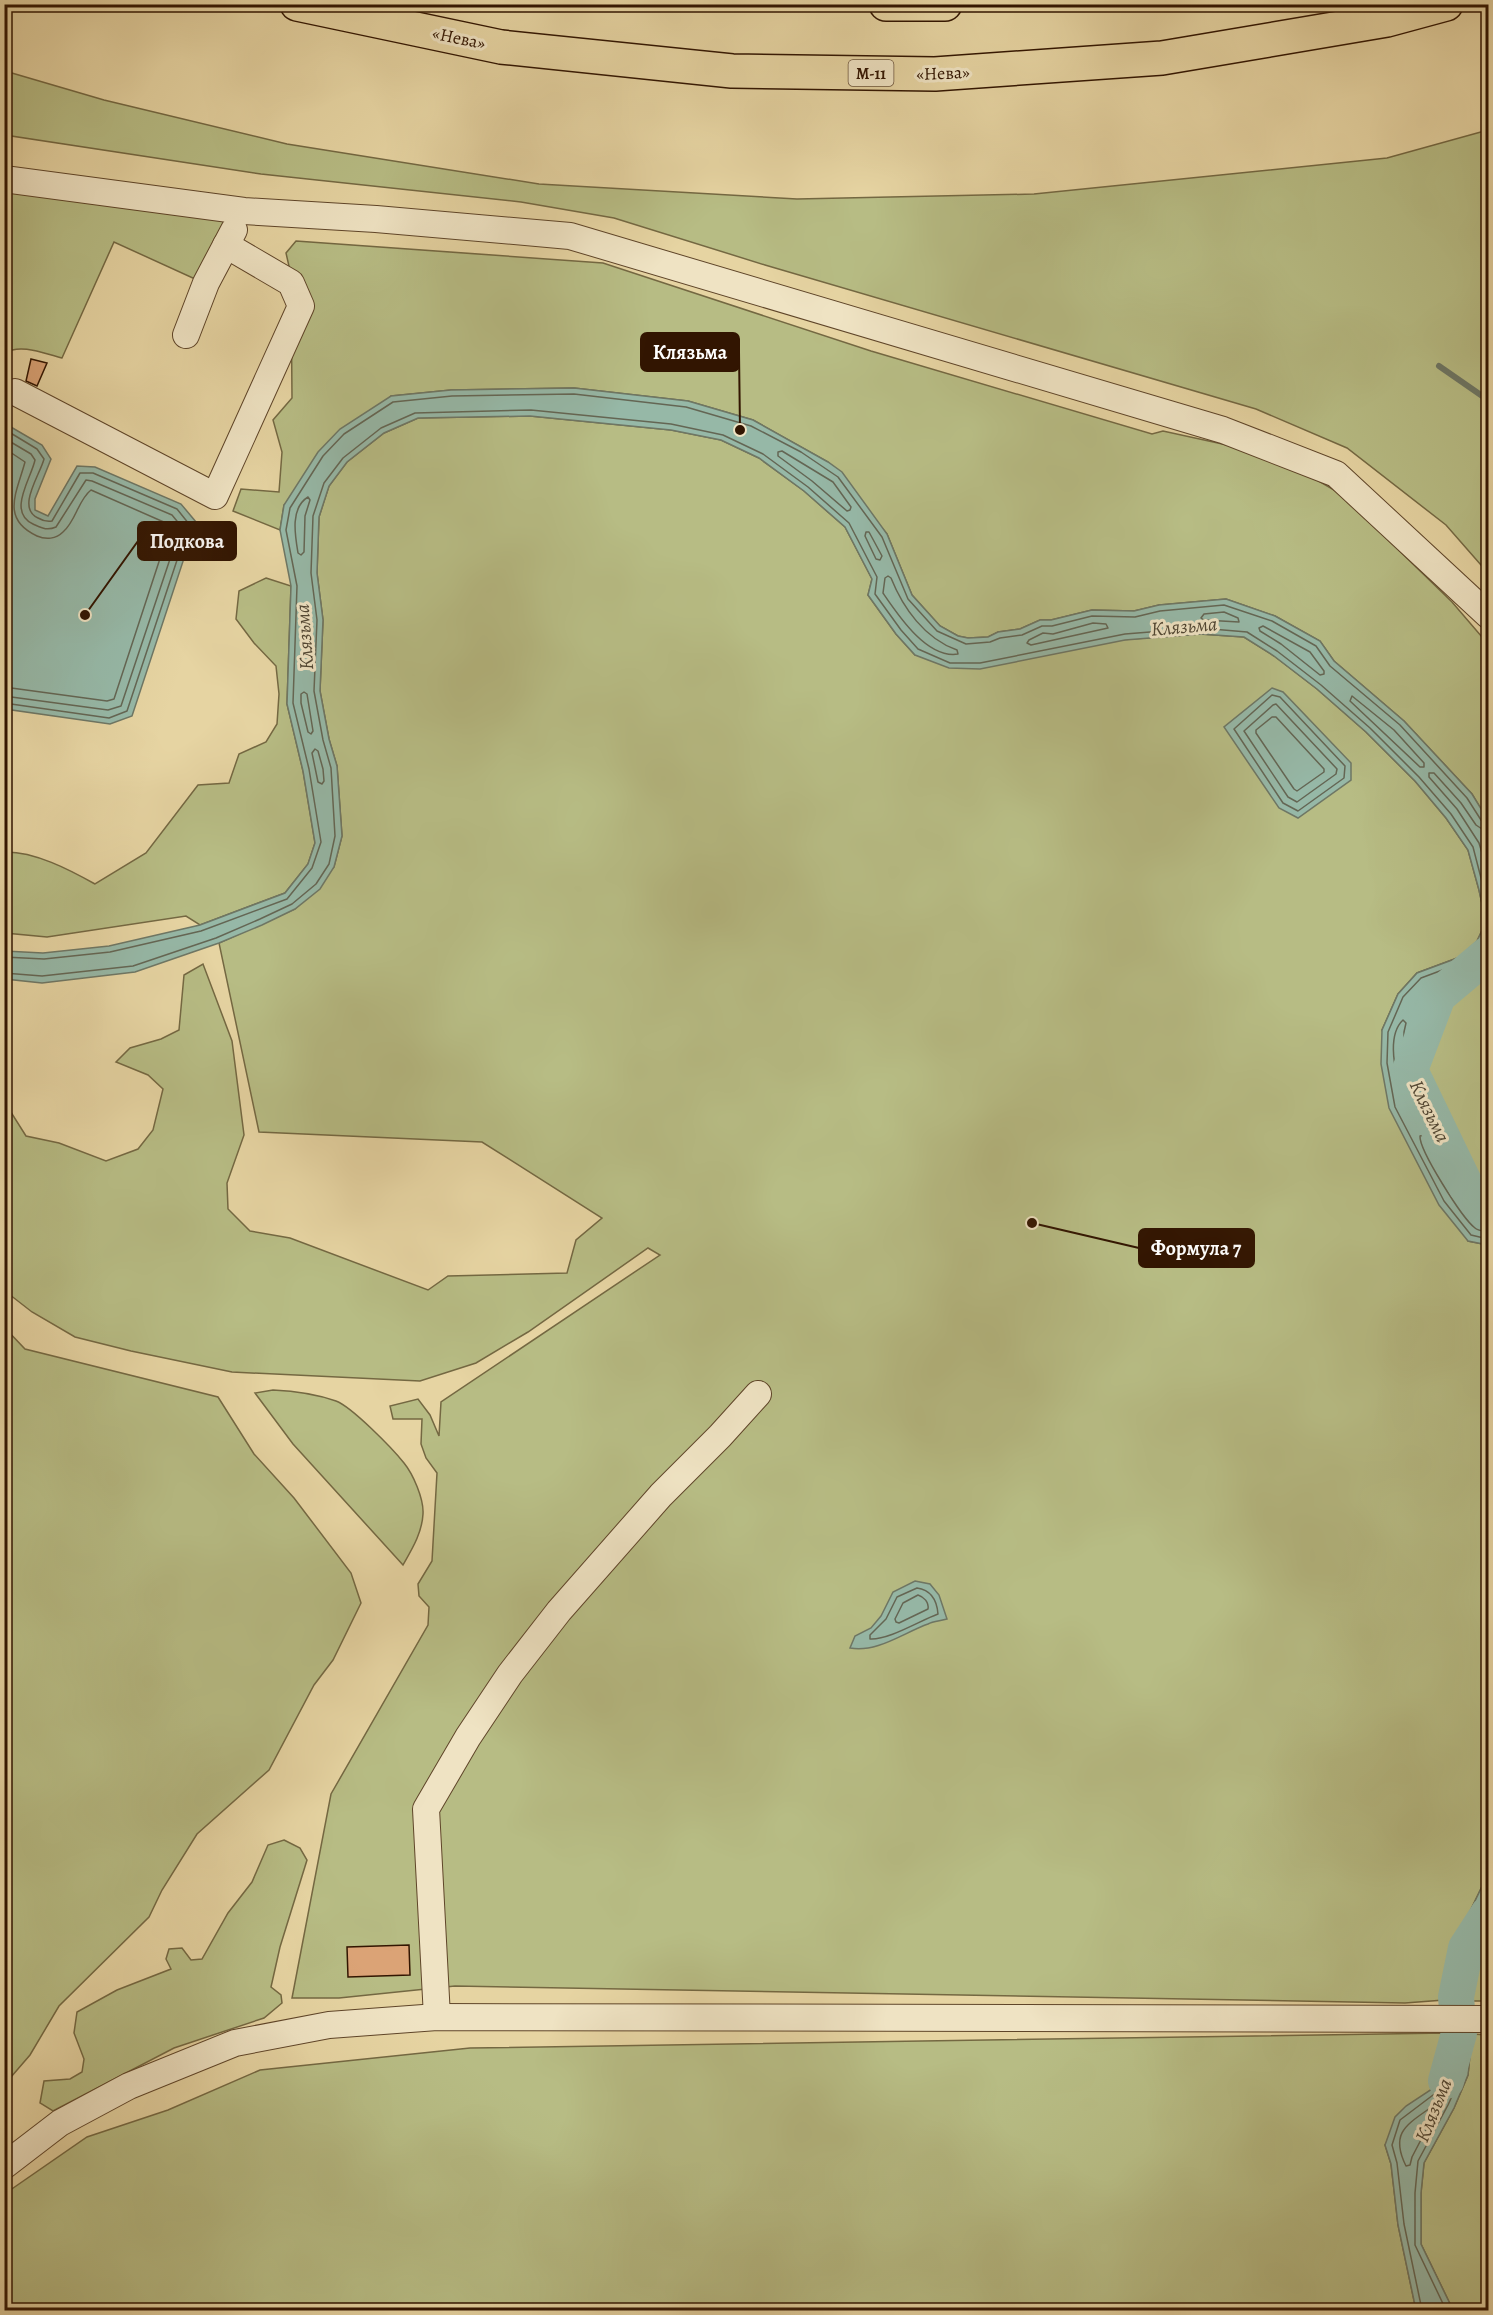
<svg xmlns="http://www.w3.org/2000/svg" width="1493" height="2315" font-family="Alegreya,serif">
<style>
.green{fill:#b7bc84;stroke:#746842;stroke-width:1.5}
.water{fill:#96b8a7;stroke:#6e7765;stroke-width:1.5}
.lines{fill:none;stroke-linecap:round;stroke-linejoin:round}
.shore{stroke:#646654;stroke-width:1.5}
.stream{stroke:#6e7765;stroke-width:6}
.river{stroke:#96b8a7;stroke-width:36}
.building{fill:#dba376;stroke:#321501;stroke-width:1.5}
.minor-casing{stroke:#5f4529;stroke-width:28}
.highway-casing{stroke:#321501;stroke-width:36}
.minor{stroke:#efe3c3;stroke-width:26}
.highway{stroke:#e6d4a2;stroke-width:33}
.labels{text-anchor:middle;stroke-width:6;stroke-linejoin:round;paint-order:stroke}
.shield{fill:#efe3c3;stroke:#6b533b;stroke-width:1.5}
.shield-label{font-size:16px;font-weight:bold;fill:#321501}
.street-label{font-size:18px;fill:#321501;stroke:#efe3c3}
.water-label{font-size:20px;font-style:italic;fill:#504633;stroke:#efe3c3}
.leader{fill:none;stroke:#321501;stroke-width:2}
.callout-dot{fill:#321501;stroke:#efe3c3;stroke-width:2}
.callout{fill:#321501;stroke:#321501;stroke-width:2}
.callout-label{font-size:20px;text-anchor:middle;font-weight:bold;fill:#fff}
</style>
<rect width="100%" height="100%" fill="#e6d4a2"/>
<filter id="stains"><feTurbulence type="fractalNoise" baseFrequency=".00333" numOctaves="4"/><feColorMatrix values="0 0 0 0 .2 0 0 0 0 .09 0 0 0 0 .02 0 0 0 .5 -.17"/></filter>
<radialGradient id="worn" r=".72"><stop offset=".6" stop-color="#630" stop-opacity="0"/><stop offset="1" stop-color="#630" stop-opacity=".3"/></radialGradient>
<g class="green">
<path d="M5,71L104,100L287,144L539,184L797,199L1034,194L1387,158L1488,130V573L1446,525L1347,448L1256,409L765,265L614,218L521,202L261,174L5,135Z"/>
<path d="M5,192L226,218L195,279L114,242L62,358C45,354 21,343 5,353Z"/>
<path d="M296,241L603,263L871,351L1152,434L1163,431L1227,445L1305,473L1341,494L1452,602L1488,644V821L1472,794L1404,721L1334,661L1320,641L1275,616L1226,599L1159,605L1134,611L1092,610L1051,620H1040L1020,629L998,632L988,637L968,638L958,636L940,626L912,595L887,534L828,462L753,420L688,401L574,388L451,390L391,396L284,505L280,530L233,511L241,489L279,492L282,452L273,420L292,398L291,275L286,253Z"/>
<path d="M530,416L671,430L721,440L759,458L804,491L845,527L872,579L868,595L896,634L915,655L1200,634L1244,637L1274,656L1317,689L1366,732L1415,781L1446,818L1468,850L1479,890L1486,922L1477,941L1460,957L1417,973L1398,994L1382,1030L1468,1241L1488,1245V1874L1448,1957L1444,2000L1405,2003L455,1986L339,1998H292L331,1794L428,1625L429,1607L419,1596L418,1584L432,1561L437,1473L426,1458L421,1444L422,1419H393L390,1406L418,1399L430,1415L439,1436L441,1402L660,1255L648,1248L528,1332L476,1363L420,1381L232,1372L131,1351L75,1337L32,1312L5,1291L4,1101L26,1136L59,1143L106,1161L138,1149L153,1130L163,1089L148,1075L116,1062L130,1048L161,1039L179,1030L184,975L203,964L232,1041L244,1135L227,1183L228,1209L250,1231L290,1238L428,1290L448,1276L567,1273L576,1240L602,1218L482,1142L259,1132L219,943L295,909L334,867L342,836L337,766L329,739L320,691L323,620L317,573L319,517L329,486L347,462L384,433L418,418Z"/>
<path d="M266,578L291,586L287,704L303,771L315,843L308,864L285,893L200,925L186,916L47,937L5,933L4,852C34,851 70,870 95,884L146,853L198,785L229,783L239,754L266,742L277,724L279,694L276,666L254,643L236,619L239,591Z"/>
<path d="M1488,972V1197L1466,1157L1431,1123L1419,1092L1417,1062V1032L1425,1012L1442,995L1474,983Z"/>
<path d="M5,1328L25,1349L218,1397L254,1454L294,1498L351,1573L361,1603L333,1660L314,1685L269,1770L197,1834L162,1890L149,1917L59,2006L30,2055L5,2084Z"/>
<path d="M273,1390C295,1391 316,1394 336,1401C352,1407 393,1449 404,1463C413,1474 424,1499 423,1514C422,1533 412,1549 403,1565L293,1444L255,1393Z"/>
<path d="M284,1840L300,1848L307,1860L280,1947L271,1987L281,1995L282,2003L264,2018L174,2048L53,2111L40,2103L44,2081L70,2079L82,2072L84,2059L74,2033L77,2012L117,1990L171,1969L166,1959L169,1949L182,1948L191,1960L202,1959L228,1913L252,1882L268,1845Z"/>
<path d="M1488,1933V2001H1473L1474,1963Z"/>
<path d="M1446,2033L1445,2051L1432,2089L1420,2099L1385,2145L1391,2164L1398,2225L1416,2310H5L4,2195L6,2193L87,2137L168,2110L260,2070L470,2048Z"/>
<path d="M1472,2034L1488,2035V2310H1453L1421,2244V2193L1424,2163L1454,2108L1468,2075Z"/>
</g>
<g class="water">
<path d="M574,388L688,401L753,420L828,462L842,472L887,534L912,595L940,626L958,636L968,638L988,637L998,632L1020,629L1040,620H1051L1092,610L1134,611L1159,605L1226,599L1275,616L1320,641L1334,661L1404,721L1472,794L1488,820V972L1474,983L1442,995L1425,1012L1417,1032V1062L1419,1092L1431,1123L1466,1157L1488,1197V1245L1468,1241L1439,1205L1389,1108L1381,1064L1382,1030L1398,994L1417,973L1460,957L1477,941L1486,922L1479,890L1468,850L1446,818L1415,781L1366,732L1317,689L1274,656L1244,637L1200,634L1125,640L980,669L949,668L915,655L896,634L868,595L872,579L845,527L804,491L759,458L721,440L671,430L530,416L418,418L384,433L347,462L329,486L319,517L317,573L323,620L320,691L329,739L337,766L342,836L334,867L320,889L295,909L262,925L219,943L135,972L42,983L5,979V951L43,953L109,946L200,925L285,893L308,864L315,843L303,771L287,704L291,586L280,530L284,505L318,452L340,429L391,396L451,390Z"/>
<path d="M4,423L42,445L51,459L35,499V510L48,516L77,466L95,467L181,504L196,522L132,716L110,724L5,709Z"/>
<path d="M1272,688L1283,692L1351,763V780L1298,818L1279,808L1224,727Z"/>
<path d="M915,1581L930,1584L939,1595L947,1619C940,1621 933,1621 928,1624C903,1633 877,1653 850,1648L855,1636L871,1628L881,1616L893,1592Z"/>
<path d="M1488,1874V1933L1474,1963L1473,2001L1444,2000L1448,1957Z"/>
<path d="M1446,2033L1472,2034L1468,2075L1454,2108L1424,2163L1421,2193V2244L1453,2310H1416L1398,2225L1391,2164L1385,2145L1395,2117L1406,2106L1432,2089L1445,2051Z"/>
</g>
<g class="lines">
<g class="shore">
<path d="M4,429L37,449L44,459C40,475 16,508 38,518C43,521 46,522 52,521L80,473H93L177,509L189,524L127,711L109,718L4,703"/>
<path d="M4,438L31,454L35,460C31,479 7,512 33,524C42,528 47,531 56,527L86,480L92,481L172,515L181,526L121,706L108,710L4,696"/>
<path d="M4,448L25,462C17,492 0,519 37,536C46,540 56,539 63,532C76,521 78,500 91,490L166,523L170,528L114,699L107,701L4,687"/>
<path d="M782,451L833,482L851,507L850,510L847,511L812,481L778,456V452Z"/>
<path d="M308,497L310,500L305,516L304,552L301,555L298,553C295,535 290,508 308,497Z"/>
<path d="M866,532H869L882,556L880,560L876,559L865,536Z"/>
<path d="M888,576L891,578C903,608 925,639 957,650L958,654C927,659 898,615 883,593L885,578Z"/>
<path d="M1224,612L1238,618L1239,622L1204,620L1201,618L1204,614Z"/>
<path d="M307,615L309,620L308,640L305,643L302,640L303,618Z"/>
<path d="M1093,623L1106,624L1108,628L1031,645L1027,643L1029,640L1043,633L1053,634Z"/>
<path d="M1263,626L1310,652L1324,671V674L1320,675L1281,644L1260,631L1259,628Z"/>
<path d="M304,692L307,694L313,731L311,734L308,732L301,703V694Z"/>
<path d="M1272,695L1280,697L1345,766L1344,778L1298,811L1283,803L1234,729Z"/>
<path d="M1352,696L1394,730L1424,763V767H1420L1350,701Z"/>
<path d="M1276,704L1337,769L1336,774L1297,802L1288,797L1244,731L1273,705Z"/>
<path d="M1272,717H1276L1324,769V772L1297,791L1294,789L1256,733V730Z"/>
<path d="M315,749L318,751L323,769L324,781L322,784L318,782L312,753Z"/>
<path d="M1488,829H1482L1476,825L1461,803L1434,773H1429V777L1457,809L1479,843L1488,873"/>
<path d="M1488,930L1482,944L1464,962L1421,978L1403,997L1388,1032L1387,1063L1395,1107L1444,1201L1471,1235L1488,1239"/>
<path d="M4,957L44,959L110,952L201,931L287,899L312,868L321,842L309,769L293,703L297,586L286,530L290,508L323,456L344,434L393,402L452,396L574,394L686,407L751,426L801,452L838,477L882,537L908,599L937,631L966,644L990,642L1000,638L1022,635L1042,626H1052L1092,616L1135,617L1160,611L1224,605L1272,621L1316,646L1330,666L1400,725L1467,798L1481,820L1488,822"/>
<path d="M1488,968C1481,969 1476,976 1469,978C1450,985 1430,992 1419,1009C1403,1037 1409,1098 1425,1125C1434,1140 1451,1148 1461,1161C1469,1171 1474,1185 1481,1197L1488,1200"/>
<path d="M4,973L42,976L133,966L216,938L260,919L292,904L316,884L329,864L335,836L331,768L323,740L314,691L317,620L311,573L313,516L324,483L343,458L381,428L415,413L531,410L671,424L723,435L763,454L808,487L849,523L877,577L875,594L901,630L918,649L950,663H980L1125,634L1200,628L1247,632L1277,651L1321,685L1370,728L1419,777L1451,814L1473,847L1488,905"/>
<path d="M1403,1020L1406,1023L1404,1032V1081L1401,1084L1398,1082C1394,1064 1388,1034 1403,1020Z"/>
<path d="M1488,1207L1476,1202L1455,1166L1424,1135L1420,1136C1419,1150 1462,1218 1475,1228C1478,1231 1484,1231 1488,1232"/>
<path d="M917,1588C931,1590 937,1601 938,1614C919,1621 889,1640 870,1639V1635L886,1619L897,1597Z"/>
<path d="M918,1595C924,1597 929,1602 928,1609L899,1623L896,1622L895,1619L903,1603Z"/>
<path d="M1488,1888L1454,1958L1451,1991L1452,1994L1467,1993L1468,1962L1481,1935L1488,1932"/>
<path d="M1433,2106H1436L1437,2109L1412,2157L1410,2165L1406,2166C1389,2132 1408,2124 1433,2106Z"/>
<path d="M1422,2310L1404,2224L1397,2163L1392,2145L1400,2120L1437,2092L1451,2053L1452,2041L1459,2039L1465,2042L1462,2074L1448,2105L1418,2161L1415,2193V2245L1446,2310"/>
</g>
<path class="stream" d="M1439,366L1488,400"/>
<g class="river">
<path d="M1488,954L1438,996L1410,1070L1466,1186L1488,1213"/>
<path d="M1446,2081L1459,2033L1456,1997L1466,1948L1488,1914"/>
</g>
</g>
<g class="building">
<path d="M31,359L47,363L37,386L26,381Z"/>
<path d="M409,1945L410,1975L348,1977L347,1947Z"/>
</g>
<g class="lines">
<g class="minor-casing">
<g id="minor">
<path d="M4,179L244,211L376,219L570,236L1223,430L1336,474L1488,615"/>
<path d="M186,335L206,283L234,230"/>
<path d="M15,392L215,496L301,306L291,283L226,245"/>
<path d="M437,2017L426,1809L468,1737L510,1674L559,1611L661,1495L720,1436L758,1394"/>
<path d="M4,2166L60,2123L129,2086L235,2043L329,2025L437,2017L1488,2019"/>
</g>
</g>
<g class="highway-casing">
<g id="highway">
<path d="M297,4L501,47L732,71L935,74L1162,58L1387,20L1446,4"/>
<path d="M886,4H945"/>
</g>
</g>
<use href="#minor" class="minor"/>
<use href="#highway" class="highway"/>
</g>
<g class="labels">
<rect class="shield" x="848.5" y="60" width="45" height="26" rx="4.5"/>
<g class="shield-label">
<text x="871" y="79">М-11</text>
</g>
<g class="street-label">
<text transform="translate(459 38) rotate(12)" y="6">«Нева»</text>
<text transform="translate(943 73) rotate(-2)" y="6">«Нева»</text>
</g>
<g class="water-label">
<text transform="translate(1184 626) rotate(-5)" y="7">Клязьма</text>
<text transform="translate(304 637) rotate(-94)" y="7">Клязьма</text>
<text transform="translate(1430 1111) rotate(64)" y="7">Клязьма</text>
<text transform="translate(1433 2110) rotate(-68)" y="7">Клязьма</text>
</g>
</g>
<path class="leader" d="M740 430L739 352M85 615L138 541M1032 1223L1139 1248"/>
<g class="callout-dot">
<circle cx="740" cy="430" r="6"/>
<circle cx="85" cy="615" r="6"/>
<circle cx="1032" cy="1223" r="6"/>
</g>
<g class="callout">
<rect x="641" y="333" width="98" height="38" rx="6"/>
<rect x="138" y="522" width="98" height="38" rx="6"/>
<rect x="1139" y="1229" width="115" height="38" rx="6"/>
</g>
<g class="callout-label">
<text x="690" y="359">Клязьма</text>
<text x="187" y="548">Подкова</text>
<text x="1196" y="1255">Формула 7</text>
</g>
<rect width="1493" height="2315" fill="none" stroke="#e6d4a2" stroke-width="24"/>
<rect x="6" y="6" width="1481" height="2303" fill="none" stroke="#321501" stroke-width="3"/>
<rect x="12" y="12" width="1469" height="2291" fill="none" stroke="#321501" stroke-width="1.5"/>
<rect width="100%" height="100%" filter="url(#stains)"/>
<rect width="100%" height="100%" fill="url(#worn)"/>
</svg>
